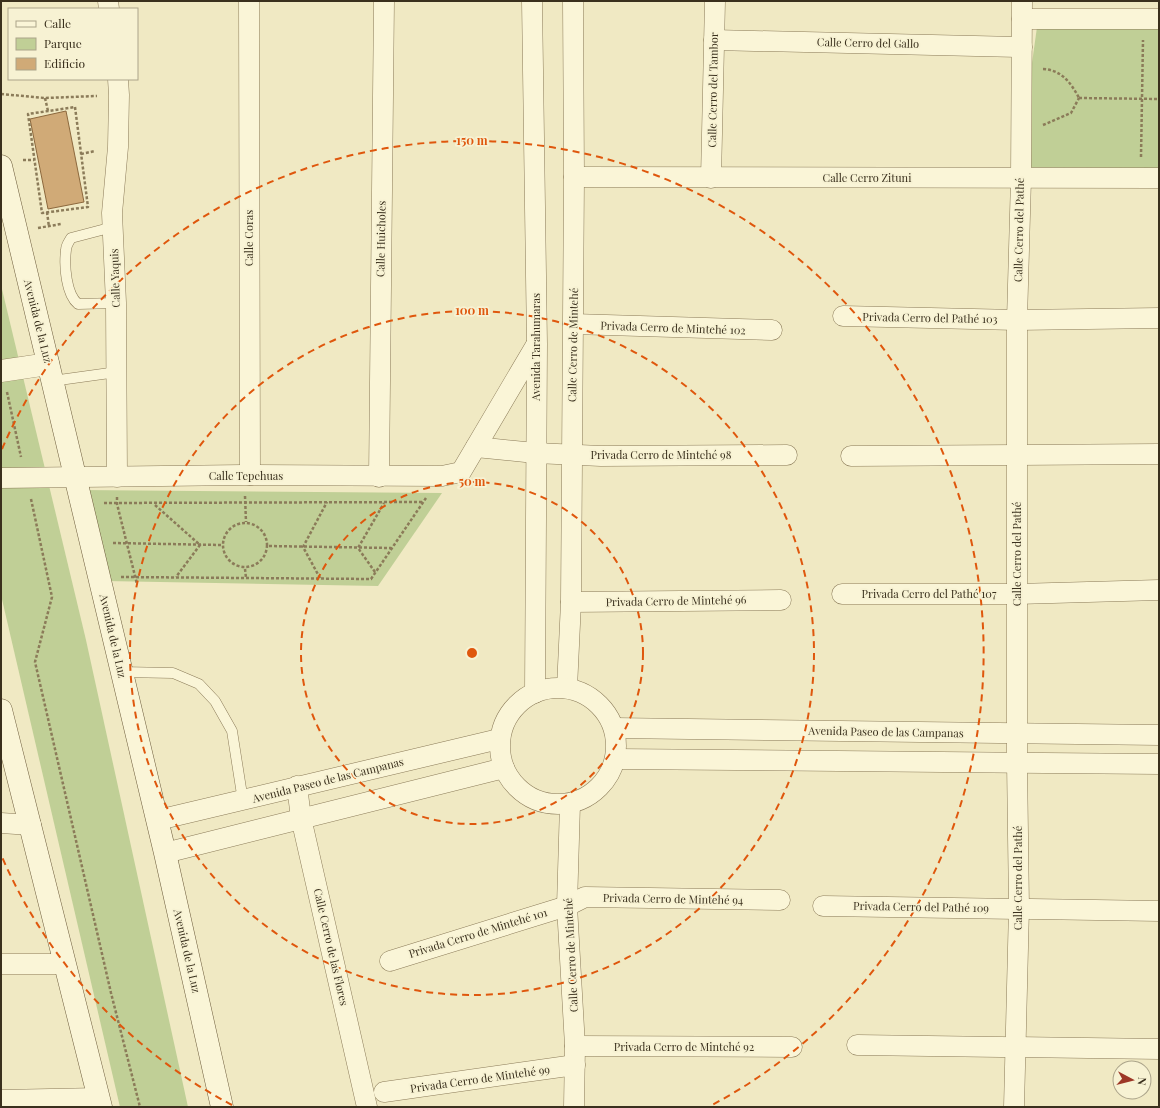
<svg xmlns="http://www.w3.org/2000/svg" width="1160" height="1108" font-family="'Playfair Display',serif">
<style>
.green{fill:#c0cf96}
.building{fill:#d0aa77;stroke:#8c683d}
.lines{fill:none;stroke-linecap:round;stroke-linejoin:round}
.service-casing{stroke:#8b7b59;stroke-width:11}
.minor-casing{stroke:#8b7b59;stroke-width:21}
.tertiary-casing{stroke:#8b7b59;stroke-width:23}
.secondary-casing{stroke:#6d5c3c;stroke-width:23}
.path{stroke:#8b7b59;stroke-width:2.5;stroke-dasharray:3 2;stroke-linecap:butt}
.service{stroke:#faf5d7;stroke-width:10}
.minor{stroke:#faf5d7;stroke-width:20}
.tertiary{stroke:#faf5d7;stroke-width:22}
.secondary{stroke:#faf5d7;stroke-width:22}
.ring{fill:none;stroke:#df570d;stroke-width:2;stroke-dasharray:7 5}
.labels{text-anchor:middle;stroke-width:3.5;stroke-linejoin:round;paint-order:stroke}
.street-label{font-size:11px;fill:#3a301d;stroke:#f7f2d3}
.centre{fill:#df570d;stroke:#f7f2d3;stroke-width:2}
.ring-label{font-size:12px;text-anchor:middle;font-weight:bold;fill:#df570d;stroke:#f7f2d3;stroke-width:3.5;stroke-linejoin:round;paint-order:stroke}
</style>
<rect width="100%" height="100%" fill="#f0e9c3"/>
<g class="green">
<path d="M1159,23V169L1031,171L1032,63L1037,27Z"/>
<path d="M1,285L86,640L188,1107H120L1,595Z"/>
<path d="M80,490L442,493L378,586L105,581Z"/>
</g>
<path class="building" d="M66,111L84,202L48,209L30,119Z"/>
<g class="lines">
<g class="service-casing">
<g id="service">
<path d="M113,227L71,238C69,242 66,245 66,250C64,266 66,294 78,304L116,303"/>
<path d="M52,381L117,372"/>
<path d="M122,672L173,673L199,684L215,701L232,731L243,801"/>
</g>
</g>
<g class="minor-casing">
<g id="minor">
<path d="M108,1L109,9"/>
<path d="M249,1L250,475"/>
<path d="M532,1L537,344L535,693"/>
<path d="M1022,19H1159"/>
<path d="M714,40L1022,47"/>
<path d="M574,177L1159,178"/>
<path d="M711,178L715,1"/>
<path d="M843,316L1017,320L1159,318"/>
<path d="M573,324L772,330"/>
<path d="M476,447L535,453L601,456L787,455"/>
<path d="M851,456L1159,454"/>
<path d="M117,477L116,303L112,213L118,147L119,95L118,79"/>
<path d="M379,477L384,1"/>
<path d="M1,478L243,475L442,476L461,472L536,345"/>
<path d="M842,594H1017L1159,590"/>
<path d="M571,602L781,600"/>
<path d="M567,688L571,602L574,177L573,1"/>
<circle cx="558" cy="746" r="58"/>
<path d="M614,728L1159,735"/>
<path d="M615,759L1159,764"/>
<path d="M297,786L301,818L367,1107"/>
<path d="M570,804L567,906L575,1046L574,1107"/>
<path d="M158,820L499,739"/>
<path d="M1,823L31,825"/>
<path d="M165,853L504,768"/>
<path d="M823,906L1159,911"/>
<path d="M390,961L567,906L585,897L780,900"/>
<path d="M1,964H64"/>
<path d="M857,1045L1159,1049"/>
<path d="M575,1046L792,1047"/>
<path d="M384,1092L575,1065"/>
<path d="M1,1100L99,1098"/>
<path d="M1014,1107L1019,908L1017,762V320L1021,179L1022,1"/>
</g>
</g>
<g class="tertiary-casing">
<path id="tertiary" d="M1,371L48,364"/>
</g>
<g class="secondary-casing">
<g id="secondary">
<path d="M1,166L165,853L222,1107"/>
<path d="M1,710L101,1107"/>
</g>
</g>
<g class="path">
<path d="M1043,69C1062,70 1071,83 1079,98"/>
<path d="M1,94L45,98L97,96"/>
<path d="M45,98L48,111"/>
<path d="M1079,98L1159,99"/>
<path d="M75,107L88,207L42,213L28,114Z"/>
<path d="M1043,125L1071,113L1079,98"/>
<path d="M81,154L95,151"/>
<path d="M1141,157L1143,40"/>
<path d="M23,160H34"/>
<path d="M47,212L49,227"/>
<path d="M38,228L61,224"/>
<path d="M7,392L21,457"/>
<path d="M245,496L246,522"/>
<path d="M117,497V504L137,584"/>
<path d="M31,499L52,597L35,662L111,993L140,1107"/>
<path d="M104,503L423,502"/>
<path d="M155,505L200,545L176,577"/>
<circle cx="245" cy="545" r="22"/>
<path d="M113,543L222,545"/>
<path d="M269,546L391,548"/>
<path d="M245,569L246,578"/>
<path d="M375,572L358,548L384,503"/>
<path d="M121,577L371,579L426,498"/>
<path d="M320,578L303,547L327,502"/>
</g>
<use href="#service" class="service"/>
<use href="#minor" class="minor"/>
<use href="#tertiary" class="tertiary"/>
<use href="#secondary" class="secondary"/>
</g>
<g class="ring">
<circle cx="472" cy="653" r="171"/>
<circle cx="472" cy="653" r="342"/>
<path d="M232 1105A512 512 0 0 1 2 857M2 449A512 512 0 1 1 712 1105"/>
</g>
<g class="labels">
<g class="street-label">
<text transform="translate(868 43) rotate(1)" y="4">Calle Cerro del Gallo</text>
<text transform="translate(713 90) rotate(-89)" y="4">Calle Cerro del Tambor</text>
<text x="867" y="182">Calle Cerro Zituni</text>
<text transform="translate(1019 230) rotate(-89)" y="4">Calle Cerro del Pathé</text>
<text transform="translate(249 238) rotate(-90)" y="4">Calle Coras</text>
<text transform="translate(381 239) rotate(-89)" y="4">Calle Huicholes</text>
<text transform="translate(115 278) rotate(-92)" y="4">Calle Yaquis</text>
<text transform="translate(930 318) rotate(1)" y="4">Privada Cerro del Pathé 103</text>
<text transform="translate(38 321) rotate(76)" y="4">Avenida de la Luz</text>
<text transform="translate(673 328) rotate(2)" y="4">Privada Cerro de Mintehé 102</text>
<text transform="translate(573 345) rotate(-89)" y="4">Calle Cerro de Mintehé</text>
<text transform="translate(536 347) rotate(-90)" y="4">Avenida Tarahumaras</text>
<text x="661" y="459">Privada Cerro de Mintehé 98</text>
<text x="246" y="480">Calle Tepehuas</text>
<text transform="translate(1017 554) rotate(-90)" y="4">Calle Cerro del Pathé</text>
<text x="929" y="598">Privada Cerro del Pathé 107</text>
<text transform="translate(676 601) rotate(-1)" y="4">Privada Cerro de Mintehé 96</text>
<text transform="translate(113 636) rotate(77)" y="4">Avenida de la Luz</text>
<text transform="translate(886 732) rotate(1)" y="4">Avenida Paseo de las Campanas</text>
<text transform="translate(328 780) rotate(-14)" y="4">Avenida Paseo de las Campanas</text>
<text transform="translate(1018 878) rotate(-90)" y="4">Calle Cerro del Pathé</text>
<text transform="translate(673 899) rotate(1)" y="4">Privada Cerro de Mintehé 94</text>
<text transform="translate(921 907) rotate(1)" y="4">Privada Cerro del Pathé 109</text>
<text transform="translate(478 933) rotate(-17)" y="4">Privada Cerro de Mintehé 101</text>
<text transform="translate(331 947) rotate(77)" y="4">Calle Cerro de las Flores</text>
<text transform="translate(187 951) rotate(77)" y="4">Avenida de la Luz</text>
<text transform="translate(571 955) rotate(-93)" y="4">Calle Cerro de Mintehé</text>
<text x="684" y="1051">Privada Cerro de Mintehé 92</text>
<text transform="translate(480 1079) rotate(-8)" y="4">Privada Cerro de Mintehé 99</text>
</g>
</g>
<circle cx="472" cy="653" r="6" class="centre"/>
<g class="ring-label">
<text x="472" y="145">150 m</text>
<text x="472" y="315">100 m</text>
<text x="472" y="486">50 m</text>
</g>
<rect width="1160" height="1108" fill="none" stroke="#3a301d" stroke-width="4"/>
<rect x="8" y="8" width="130" height="72" fill="#f7f2d3" stroke="#aba48a"/>
<rect x="16" y="21" width="20" height="6" fill="#faf5d7" stroke="#aba48a"/>
<text x="44" y="28" font-size="12" fill="#3a301d">Calle</text>
<rect x="16" y="38" width="20" height="12" fill="#c0cf96" stroke="#aba48a"/>
<text x="44" y="48" font-size="12" fill="#3a301d">Parque</text>
<rect x="16" y="58" width="20" height="12" fill="#d0aa77" stroke="#aba48a"/>
<text x="44" y="68" font-size="12" fill="#3a301d">Edificio</text>
<g transform="translate(1132 1080) rotate(97)"><circle r="19" fill="#f7f2d3" stroke="#aba48a"/>
<path d="M0-3L7 15L0 10L-7 15Z" fill="#9d3726"/>
<text y="-6" font-size="11" font-weight="bold" text-anchor="middle" fill="#3a301d">N</text>
</g>
</svg>
